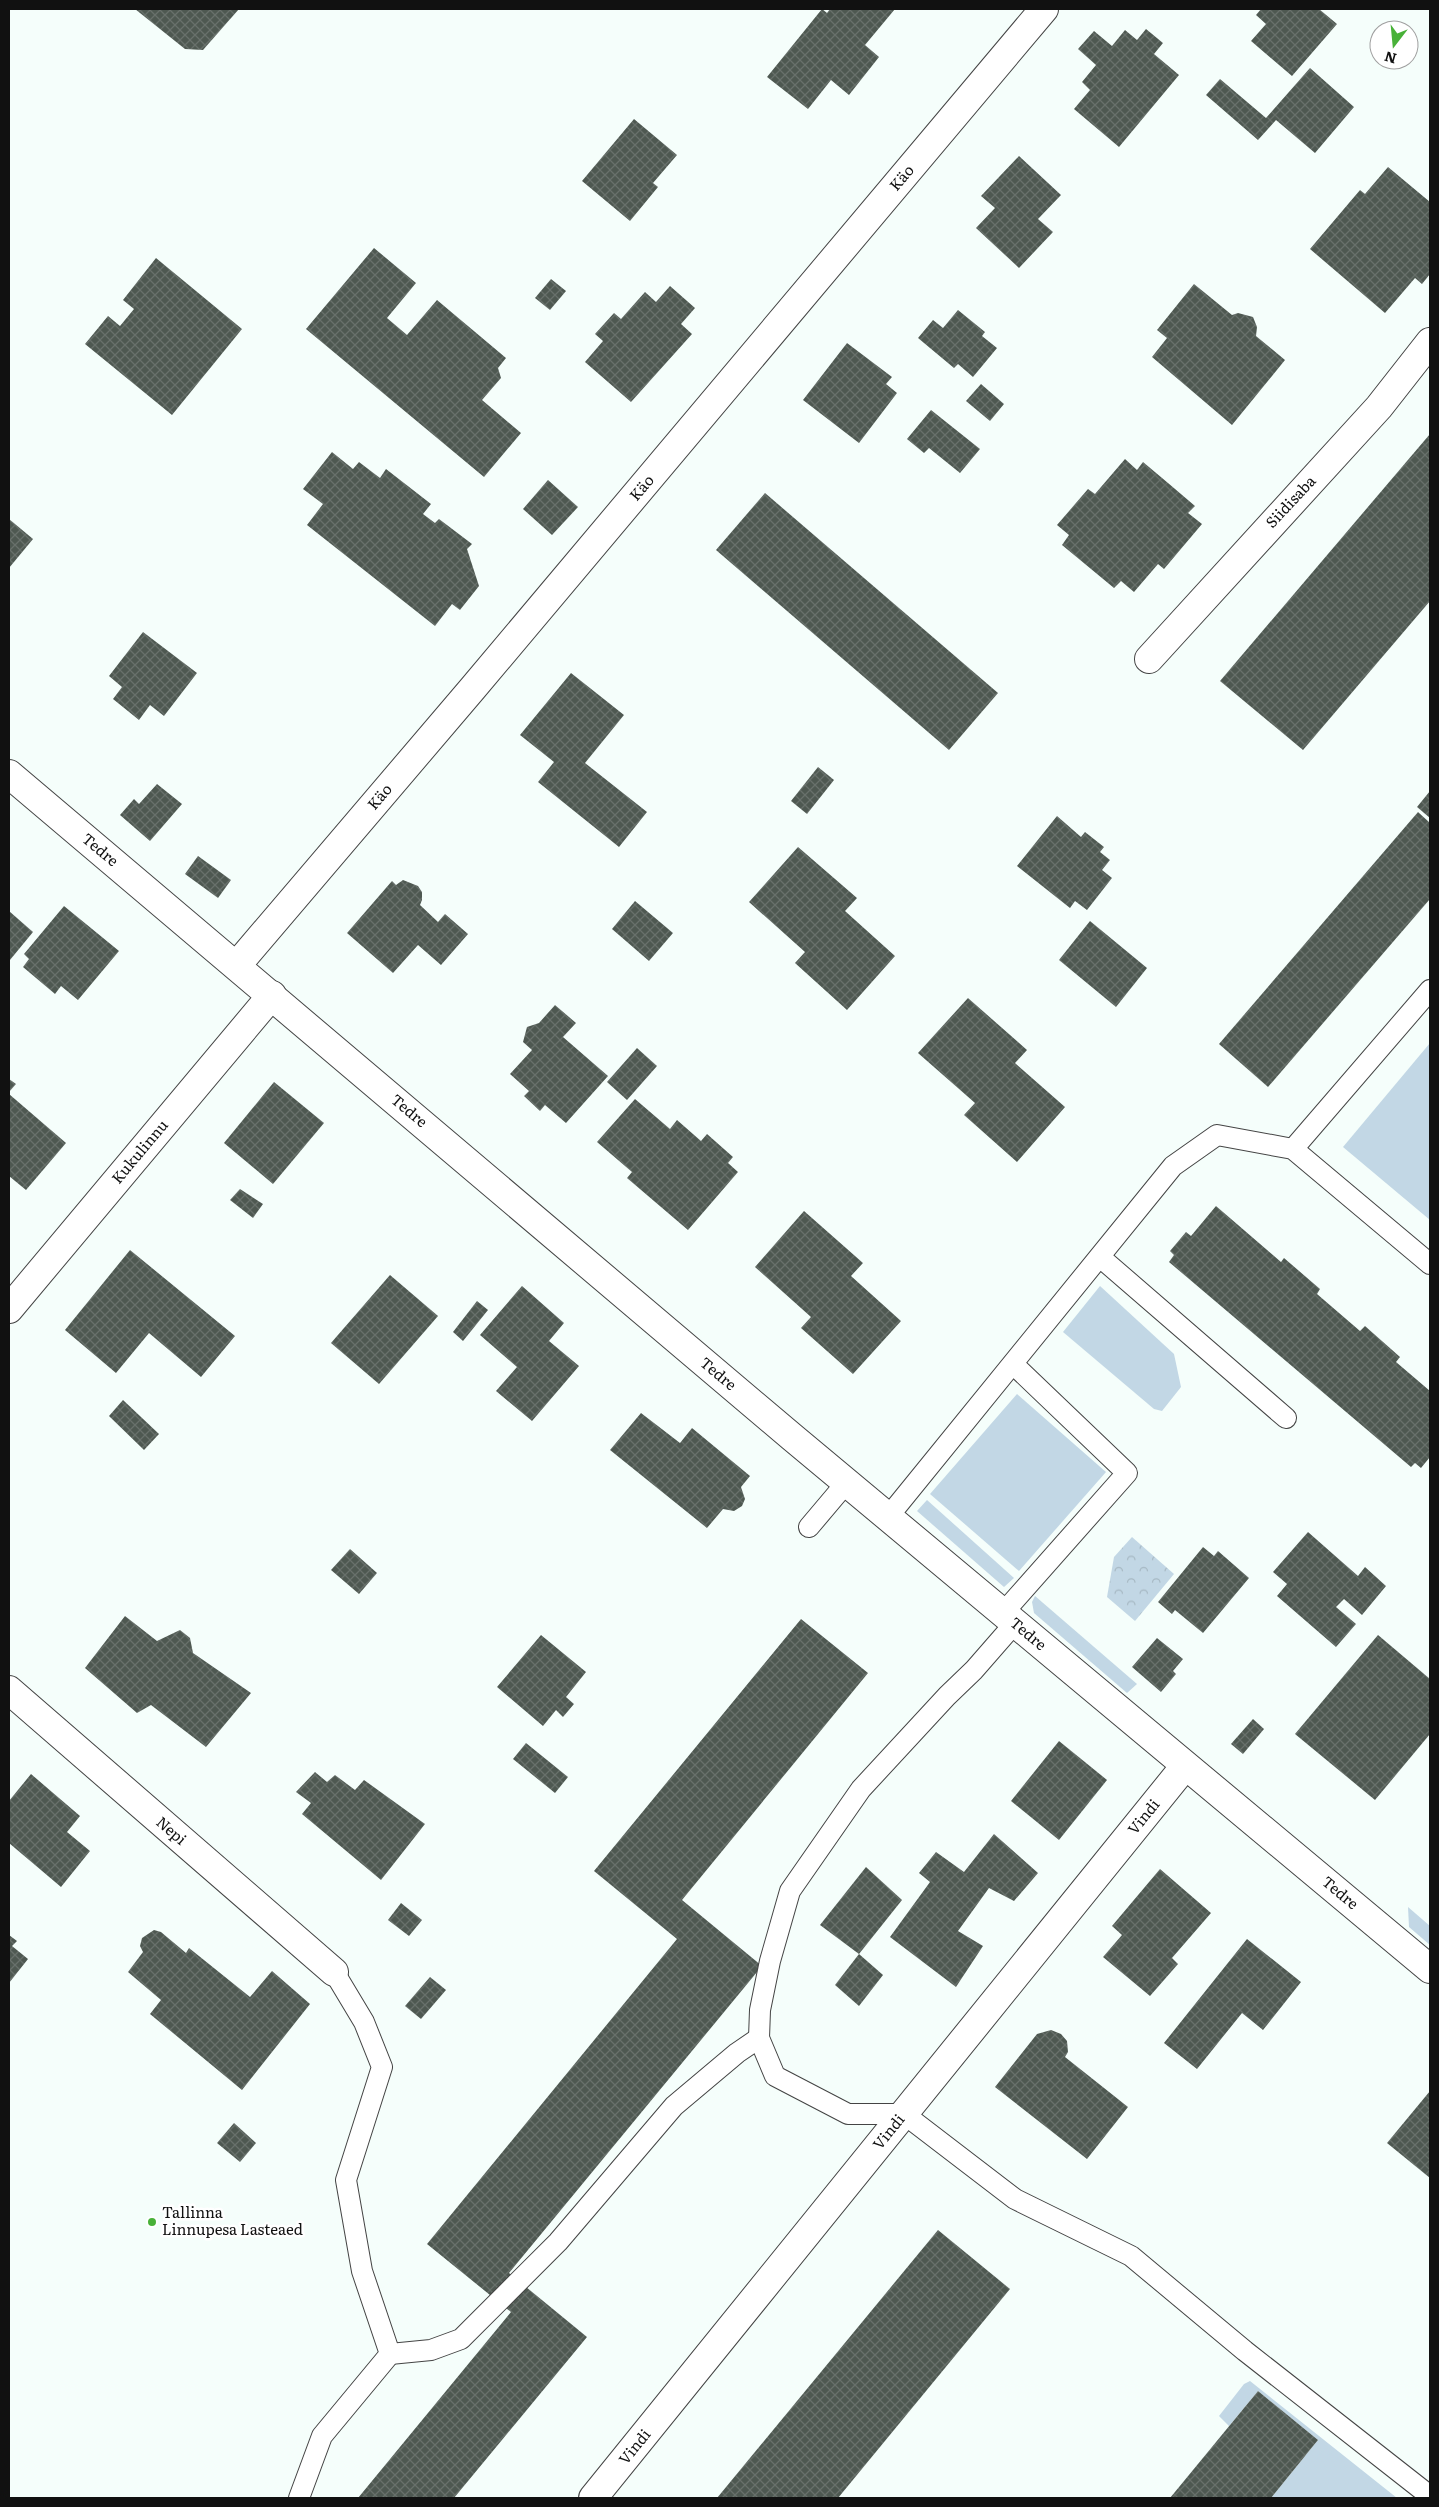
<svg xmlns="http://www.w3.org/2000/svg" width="1439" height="2507" font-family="Literata,serif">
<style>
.grass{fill:#c2d7e5}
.park{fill:url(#park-crowns)}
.building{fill:url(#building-cross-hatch)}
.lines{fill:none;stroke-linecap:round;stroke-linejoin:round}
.service-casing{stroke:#444;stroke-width:22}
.minor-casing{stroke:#444;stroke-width:30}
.service{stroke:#fff;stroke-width:20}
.minor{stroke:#fff;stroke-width:28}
.poi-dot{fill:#48b138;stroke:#fff;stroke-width:2}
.labels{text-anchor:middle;stroke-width:5;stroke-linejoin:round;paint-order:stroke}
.street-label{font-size:15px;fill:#111;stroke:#fff}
.poi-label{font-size:15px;fill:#111;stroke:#fff;text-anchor:start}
</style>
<defs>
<pattern id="park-crowns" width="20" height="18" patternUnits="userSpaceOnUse" patternTransform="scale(1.25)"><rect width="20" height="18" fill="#c2d7e5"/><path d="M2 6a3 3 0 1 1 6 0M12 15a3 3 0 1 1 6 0" fill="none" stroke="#a6b8c3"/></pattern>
<pattern id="building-cross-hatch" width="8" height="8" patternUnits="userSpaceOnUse" patternTransform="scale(1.25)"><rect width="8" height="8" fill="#4e5851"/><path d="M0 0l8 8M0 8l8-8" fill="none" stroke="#68706b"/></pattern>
</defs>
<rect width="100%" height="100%" fill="#f5fefb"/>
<g class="grass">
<path d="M1430,1043V1220L1343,1147Z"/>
<path d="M1100,1286L1174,1354L1181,1387L1162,1411L1154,1409L1063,1332Z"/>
<path d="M1017,1394L1106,1472L1019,1571L930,1494Z"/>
<path d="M927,1500L1014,1578L1004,1587L917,1511Z"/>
<path d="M1035,1596L1137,1684L1127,1693L1034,1613L1032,1602Z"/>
<path d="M1408,1907L1430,1926V1945L1409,1927Z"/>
<path d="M1250,2381L1397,2498H1271L1318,2440L1258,2391L1229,2426L1219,2416L1244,2384Z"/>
</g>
<path class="park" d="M1132,1537L1174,1574L1135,1621L1107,1597L1114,1557Z"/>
<g class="building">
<path d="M135,9H239L203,50L185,49Z"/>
<path d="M822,9L827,13L830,9H895L865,45L879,57L849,95L831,80L808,109L767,77Z"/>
<path d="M1261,9H1319L1337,24L1292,76L1251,41L1266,24L1256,15Z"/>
<path d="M1146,29L1163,43L1154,54L1179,75L1119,147L1074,109L1090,90L1082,82L1096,65L1078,49L1094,31L1112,46L1125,30L1137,40Z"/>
<path d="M1310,68L1354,107L1315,153L1276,120L1258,140L1206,95L1220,79L1266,118Z"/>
<path d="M634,119L677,155L653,183L658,187L630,221L582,181Z"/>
<path d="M1019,156L1061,195L1038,219L1053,232L1019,268L976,228L995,208L981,196Z"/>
<path d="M1388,167L1430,202V274L1422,284L1415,278L1385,313L1310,249L1360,190L1365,194Z"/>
<path d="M374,248L416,283L387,318L407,335L437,300L506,358L498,368L501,378L482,400L521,433L484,477L306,329Z"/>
<path d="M156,258L242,329L172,415L85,344L108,316L120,326L134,309L123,300Z"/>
<path d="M551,279L566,291L550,310L535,298Z"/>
<path d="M1194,284L1232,315L1238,313L1253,317L1257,327L1256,336L1285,360L1232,425L1152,357L1167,338L1157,330Z"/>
<path d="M670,286L695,308L681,324L692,334L631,402L585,362L603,341L595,334L614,313L621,319L645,292L656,302Z"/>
<path d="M958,310L985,332L982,336L997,348L973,377L958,364L954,368L918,338L933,320L943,328Z"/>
<path d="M847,343L892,377L886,384L897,393L859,443L803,400Z"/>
<path d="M981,384L1004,404L990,421L966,401Z"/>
<path d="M931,410L980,449L960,473L929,448L924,453L907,439Z"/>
<path d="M1430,434V601L1303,750L1220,681Z"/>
<path d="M332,452L353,469L359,462L380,478L386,469L431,504L423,514L435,523L439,519L472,544L467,549L479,586L460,610L452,604L435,626L307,525L323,504L303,489Z"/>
<path d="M1125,459L1137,470L1143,462L1168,483L1195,506L1188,513L1202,524L1164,569L1158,564L1134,592L1121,581L1114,588L1062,545L1069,535L1057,525L1088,489L1095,494Z"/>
<path d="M548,480L578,507L552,535L523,509Z"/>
<path d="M765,493L998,693L949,750L716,550Z"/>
<path d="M9,519L33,539L9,568Z"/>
<path d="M143,632L197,673L164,716L150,705L139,720L113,699L122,687L109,676Z"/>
<path d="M571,673L624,715L585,763L647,812L619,847L538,782L554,762L520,735Z"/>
<path d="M818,767L834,780L807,814L791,801Z"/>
<path d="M157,784L182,804L150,841L120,815L134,799L139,804Z"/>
<path d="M1430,791V818L1417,807Z"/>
<path d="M1418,812L1430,823V899L1268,1087L1219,1044Z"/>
<path d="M1057,816L1081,837L1085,832L1104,847L1100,852L1110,860L1102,870L1112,878L1087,910L1075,901L1070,908L1017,866Z"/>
<path d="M798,847L857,898L845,911L895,956L847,1010L795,963L805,952L749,902Z"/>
<path d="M198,856L231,880L218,898L185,874Z"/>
<path d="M403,880L418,886L422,892V900L420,905L438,922L445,914L468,934L441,965L418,945L393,973L347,933L392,881L396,885Z"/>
<path d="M635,901L673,933L649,961L612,929Z"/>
<path d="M64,906L119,951L78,1000L61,986L55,994L23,967L29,959L24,954Z"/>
<path d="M9,911L33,932L10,960L9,959Z"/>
<path d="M1090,921L1147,968L1116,1007L1059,960Z"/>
<path d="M968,998L1027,1050L1015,1063L1065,1107L1017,1162L964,1115L975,1103L918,1053Z"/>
<path d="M555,1005L576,1023L563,1037L608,1076L566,1123L545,1105L540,1111L524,1096L529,1091L510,1074L532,1050L523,1042L527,1027L539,1023Z"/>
<path d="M637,1048L657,1066L627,1100L607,1082Z"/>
<path d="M9,1079L16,1084L9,1092Z"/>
<path d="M274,1082L324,1123L273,1184L224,1143Z"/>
<path d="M9,1094L66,1143L26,1190L9,1176Z"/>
<path d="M635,1099L670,1129L677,1120L701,1141L707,1134L733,1157L728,1163L738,1172L688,1230L627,1178L632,1172L597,1142Z"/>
<path d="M240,1189L263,1204L253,1218L230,1200Z"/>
<path d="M1216,1206L1281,1262L1284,1258L1320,1289L1317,1294L1360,1331L1365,1326L1400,1357L1396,1362L1430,1391V1457L1421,1468L1415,1463L1411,1467L1169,1262L1174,1255L1170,1251L1186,1232L1191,1236Z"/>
<path d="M804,1211L863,1263L851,1276L901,1321L853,1374L801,1328L811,1317L755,1267Z"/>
<path d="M130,1250L235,1336L201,1377L149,1333L116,1373L65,1330Z"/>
<path d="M390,1275L438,1316L379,1384L331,1343Z"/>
<path d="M522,1286L564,1323L549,1341L579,1366L532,1421L496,1391L517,1367L480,1335Z"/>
<path d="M477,1301L488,1310L463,1341L453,1332Z"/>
<path d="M123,1400L159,1434L144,1450L109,1416Z"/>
<path d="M641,1413L680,1443L692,1428L750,1476L741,1487L745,1499L742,1506L734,1511L723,1509L707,1528L610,1450Z"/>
<path d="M1308,1532L1358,1576L1365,1567L1386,1586L1362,1615L1344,1599L1336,1607L1356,1624L1336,1647L1277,1596L1287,1584L1273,1572Z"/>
<path d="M1203,1547L1214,1556L1218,1551L1249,1578L1203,1633L1175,1610L1172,1614L1158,1602Z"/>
<path d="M350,1549L377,1573L359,1594L331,1570Z"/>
<path d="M125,1616L157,1641L180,1630L190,1638L193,1653L251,1693L206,1747L151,1705L137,1713L85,1668Z"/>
<path d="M801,1619L868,1673L682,1900L762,1966L509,2273L587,2337L454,2498H358L511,2312L427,2244L677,1939L594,1871Z"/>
<path d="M541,1635L586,1672L566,1697L574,1704L563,1717L556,1710L543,1726L497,1687Z"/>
<path d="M1378,1635L1430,1679V1734L1375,1800L1295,1734Z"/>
<path d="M1157,1638L1183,1659L1173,1671L1176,1674L1161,1692L1132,1667Z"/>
<path d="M1253,1719L1264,1729L1243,1754L1231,1744Z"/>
<path d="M1059,1741L1107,1780L1059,1840L1011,1801Z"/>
<path d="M526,1743L568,1777L555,1793L513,1759Z"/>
<path d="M315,1772L327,1782L335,1775L355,1790L364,1780L425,1824L381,1880L302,1814L311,1803L296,1792Z"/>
<path d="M31,1774L80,1816L67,1832L90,1851L61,1887L9,1843V1801Z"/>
<path d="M994,1834L1038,1873L1014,1901L989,1888L958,1931L983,1946L956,1987L890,1937L930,1882L919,1873L936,1852L964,1872Z"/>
<path d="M866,1867L902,1900L859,1954L820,1925Z"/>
<path d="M1160,1869L1211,1913L1172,1958L1178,1964L1150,1996L1103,1957L1122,1935L1112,1926Z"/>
<path d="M401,1903L422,1920L409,1936L388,1920Z"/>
<path d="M154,1930L161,1932L186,1953L189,1948L250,1997L272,1971L310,2004L242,2090L150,2014L161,2000L128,1972L143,1952L140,1946L142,1938Z"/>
<path d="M9,1935L17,1941L12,1946L28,1959L9,1983Z"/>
<path d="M1247,1939L1301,1982L1263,2030L1242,2013L1197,2069L1164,2043Z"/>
<path d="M859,1954L883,1975L859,2006L835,1985Z"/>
<path d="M430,1977L446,1990L421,2019L405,2006Z"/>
<path d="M1051,2030L1061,2034L1067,2041L1068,2052L1065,2057L1128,2107L1087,2159L995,2087L1037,2034Z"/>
<path d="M1430,2091V2178L1387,2143Z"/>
<path d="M234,2123L256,2143L240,2162L217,2143Z"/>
<path d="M938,2230L1010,2289L838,2498H717Z"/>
<path d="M1258,2391L1318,2440L1271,2498H1170Z"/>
</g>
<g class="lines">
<g class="service-casing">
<g id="service">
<path d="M1293,1149L1430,990"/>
<path d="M1100,1257L1286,1418"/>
<path d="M888,1517L1173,1166L1217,1135L1293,1149L1430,1264"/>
<path d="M809,1527L847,1482"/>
<path d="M1003,1613L1127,1473L1013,1364"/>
<path d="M1015,1623L974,1670L947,1696L861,1789L790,1891L770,1961L760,2010L759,2038L775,2076L848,2114H904L1015,2199L1131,2256L1245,2351L1430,2496"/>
<path d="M390,2354L431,2350L461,2339L558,2242L674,2106L737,2053L759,2038"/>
<path d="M299,2498L322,2436L390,2354L362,2271L346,2180L382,2067L364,2022L334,1972"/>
</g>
</g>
<g class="minor-casing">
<g id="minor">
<path d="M1149,659L1379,407L1430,342"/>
<path d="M9,774L792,1437L1430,1969"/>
<path d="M237,965L473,688L1044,9"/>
<path d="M9,1309L272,995"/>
<path d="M9,1690L334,1972"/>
<path d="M593,2498L1185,1766"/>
</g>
</g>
<use href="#service" class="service"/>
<use href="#minor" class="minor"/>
</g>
<circle class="poi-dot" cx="152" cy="2222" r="5"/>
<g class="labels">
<g class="street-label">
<text transform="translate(902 178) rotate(-50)" y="5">Käo</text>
<text transform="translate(642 488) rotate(-50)" y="5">Käo</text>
<text transform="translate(1291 502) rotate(-47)" y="5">Siidisaba</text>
<text transform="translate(380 797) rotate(-50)" y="5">Käo</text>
<text transform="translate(100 850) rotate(40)" y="5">Tedre</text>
<text transform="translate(409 1111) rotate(40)" y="5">Tedre</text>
<text transform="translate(140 1152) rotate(-50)" y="5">Kukulinnu</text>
<text transform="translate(718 1374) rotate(40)" y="5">Tedre</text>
<text transform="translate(1028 1634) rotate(40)" y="5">Tedre</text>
<text transform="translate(1144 1817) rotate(-51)" y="5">Vindi</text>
<text transform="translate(171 1831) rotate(41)" y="5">Nepi</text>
<text transform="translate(1340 1893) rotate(40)" y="5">Tedre</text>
<text transform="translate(889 2132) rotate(-51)" y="5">Vindi</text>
<text transform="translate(635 2447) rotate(-51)" y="5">Vindi</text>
</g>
<g class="poi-label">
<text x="162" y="2218">Tallinna<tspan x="162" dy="17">Linnupesa Lasteaed</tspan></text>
</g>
</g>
<rect width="1439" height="2507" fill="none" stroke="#111111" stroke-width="20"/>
<g transform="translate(1394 45) rotate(196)"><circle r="24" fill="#ffffff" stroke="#a0a0a0"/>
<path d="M0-4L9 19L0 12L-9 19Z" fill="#48b138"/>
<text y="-8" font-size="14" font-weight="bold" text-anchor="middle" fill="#111111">N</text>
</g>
</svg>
